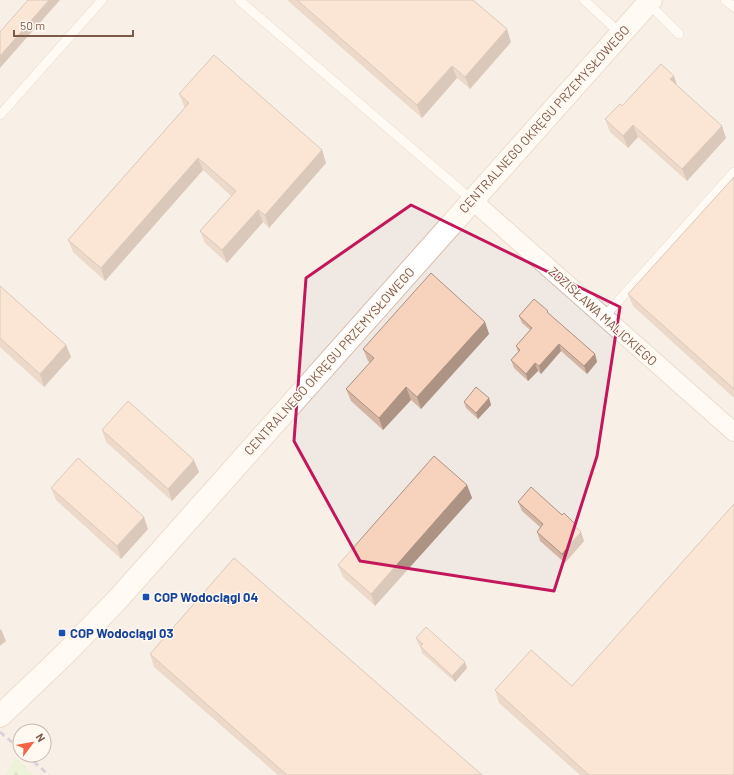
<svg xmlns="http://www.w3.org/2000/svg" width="734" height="775" font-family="Barlow,sans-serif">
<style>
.industrial{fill:#f0e8e2;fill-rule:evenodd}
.forest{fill:url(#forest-firs)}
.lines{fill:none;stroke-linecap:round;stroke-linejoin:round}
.lane-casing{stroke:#d3bcac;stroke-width:10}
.street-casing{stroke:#d3bcac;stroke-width:20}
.secondary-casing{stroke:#d9beac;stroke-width:24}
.lane{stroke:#fff;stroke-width:9}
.street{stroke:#fff;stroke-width:18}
.secondary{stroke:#fff;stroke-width:22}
.rail{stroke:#b8a4cc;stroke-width:3;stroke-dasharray:6 4;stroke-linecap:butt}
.wall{fill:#d4b5a3}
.shaded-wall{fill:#ad9384}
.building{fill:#f7d2bd;stroke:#ad9384}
.marked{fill:none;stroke:#c2185b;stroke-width:3;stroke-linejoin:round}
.transit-dot{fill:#1a4fb4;stroke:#fff9f2;stroke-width:1.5}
.labels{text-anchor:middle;stroke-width:3;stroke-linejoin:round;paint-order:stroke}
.street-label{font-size:13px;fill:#7d5948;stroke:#fff9f2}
.transit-label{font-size:13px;font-weight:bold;fill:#164399;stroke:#fff9f2;text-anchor:start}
</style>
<defs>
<pattern id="forest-firs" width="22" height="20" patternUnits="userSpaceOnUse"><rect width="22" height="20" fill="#d8efc5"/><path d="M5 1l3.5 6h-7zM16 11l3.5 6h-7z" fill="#b4c5a2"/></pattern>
</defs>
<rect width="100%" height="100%" fill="#fff5e9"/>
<path class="industrial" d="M0,0H734V775H0ZM20,731H44V755H20Z"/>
<path class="forest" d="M15,757L34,775H5Z"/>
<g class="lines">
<g class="lane-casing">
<g id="lane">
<path d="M239,0L472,200"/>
<path d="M584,0L621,34"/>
<path d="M725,0L734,7"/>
<path d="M647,4L657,12L679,34"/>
<path d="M0,115L102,0"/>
<path d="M604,317L734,172"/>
</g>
</g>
<g class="street-casing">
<path id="street" d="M472,200L734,432"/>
</g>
<g class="secondary-casing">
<path id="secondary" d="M0,716L65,654L118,599L651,0"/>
</g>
<use href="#lane" class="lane"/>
<use href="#street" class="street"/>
<use href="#secondary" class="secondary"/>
<g class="rail">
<path d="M0,732L20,749"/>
<path d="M26,755L49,775"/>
</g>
</g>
<g class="wall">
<path d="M287,0H473L511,42L470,89L457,78L422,118Z"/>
<path d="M677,86L726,138L687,181L638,137L628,148L610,132L605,119L622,106Z"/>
<path d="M179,94L322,150L326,163L269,228L263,222L227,263L205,243L200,231L231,196L203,170L105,281L73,252L68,240L185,108L184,106Z"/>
<path d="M734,177V398L633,306L628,294Z"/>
<path d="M0,286L66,345L71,357L44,387L0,347Z"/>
<path d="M548,313L595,354L597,362L587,374L561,351L541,374L538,371L528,381L514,368L511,360L518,352L516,346L530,330L522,323L519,316Z"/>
<path d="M485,322L489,334L421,409L411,400L383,430L351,401L346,389L370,363L368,361L363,349Z"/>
<path d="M489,398L491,405L478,419L466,408L464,402Z"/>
<path d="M102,430L199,472L172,501L106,442Z"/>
<path d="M467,485L472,498L375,606L343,577L338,565Z"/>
<path d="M51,488L148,529L121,559L56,500Z"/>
<path d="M518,502L562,515L581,532L584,541L565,563L540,541L537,532L540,527L522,511Z"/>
<path d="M416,638L467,668L455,682L422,653L420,646L418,644Z"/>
<path d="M150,654L482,775H278L154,667Z"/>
<path d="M572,686L734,775H580L499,703L495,690Z"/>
</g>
<g class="shaded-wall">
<path d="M49,0H60L0,68V56Z"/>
<path d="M507,29L511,42L470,89L465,77Z"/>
<path d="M452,66L457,78L422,118L417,105Z"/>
<path d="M674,76L678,88L670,79Z"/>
<path d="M633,125L638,137L628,148L623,136Z"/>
<path d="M722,126L726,138L687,181L682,169Z"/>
<path d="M322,150L326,163L269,228L265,215Z"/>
<path d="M198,158L203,170L105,281L101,268Z"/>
<path d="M258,210L263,222L227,263L222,250Z"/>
<path d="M485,322L489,334L421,409L417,397Z"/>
<path d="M559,344L561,351L541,374L539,366Z"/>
<path d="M66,345L71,357L44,387L40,374Z"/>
<path d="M595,354L597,362L587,374L584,366Z"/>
<path d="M535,363L538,371L528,381L526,374Z"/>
<path d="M406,387L411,400L383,430L379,418Z"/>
<path d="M489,398L491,405L478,419L476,413Z"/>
<path d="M194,460L199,472L172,501L168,489Z"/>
<path d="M467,485L472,498L375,606L371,594Z"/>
<path d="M144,517L148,529L121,559L117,546Z"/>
<path d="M581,532L584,541L565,563L562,554Z"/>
<path d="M1,629L6,641L0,646V630Z"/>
<path d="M465,662L467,668L455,682L452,676Z"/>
</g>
<g class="building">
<path d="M28,0H49L0,56V32Z"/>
<path d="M297,0H473L507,29L465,77L452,66L417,105Z"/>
<path d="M214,55L322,150L265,215L258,210L222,250L200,231L236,191L198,158L101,268L68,240L189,103L179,94Z"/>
<path d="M661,64L674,76L670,79L722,126L682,169L633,125L623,136L605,119L620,104L622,106Z"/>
<path d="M734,177V389L628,294Z"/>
<path d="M431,273L485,322L417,397L406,387L379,418L346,389L374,358L363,349Z"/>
<path d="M0,286L66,345L40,374L0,338Z"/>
<path d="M534,299L548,311L547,312L595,354L584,366L559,344L539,366L535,363L526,374L511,360L520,350L516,346L532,328L519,316Z"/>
<path d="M476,387L489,398L476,413L464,402Z"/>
<path d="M128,401L194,460L168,489L102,430Z"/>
<path d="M434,456L467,485L371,594L338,565Z"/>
<path d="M78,458L144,517L117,546L51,488Z"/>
<path d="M531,487L562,515L564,513L575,524L574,525L581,532L562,554L537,532L543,524L518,502Z"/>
<path d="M734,504V775H589L495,690L531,650L572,686Z"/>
<path d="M234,558L482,775H287L150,654Z"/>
<path d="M426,627L465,662L452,676L420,646L423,644L416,638Z"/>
</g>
<path d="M0 0H734V775H0ZM411,205L620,307L597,456L554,591L360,561L294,441L306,278Z" fill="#fff5e9" fill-opacity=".55" fill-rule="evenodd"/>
<path class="marked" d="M411,205L620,307L597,456L554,591L360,561L294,441L306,278Z"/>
<g class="transit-dot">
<rect x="142" y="593" width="8" height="8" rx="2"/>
<rect x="58" y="629" width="8" height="8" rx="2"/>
</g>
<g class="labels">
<g class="street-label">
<text transform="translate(544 119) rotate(-48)" y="5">CENTRALNEGO OKRĘGU PRZEMYSŁOWEGO</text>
<text transform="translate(603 316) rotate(42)" y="5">ZDZISŁAWA MALICKIEGO</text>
<text transform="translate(329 361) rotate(-48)" y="5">CENTRALNEGO OKRĘGU PRZEMYSŁOWEGO</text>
</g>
<g class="transit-label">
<text x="154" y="602">COP Wodociągi 04</text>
<text x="70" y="638">COP Wodociągi 03</text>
</g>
</g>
<g transform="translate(32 743) rotate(58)"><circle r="19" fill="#fff9f2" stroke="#cbb9ae"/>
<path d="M0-3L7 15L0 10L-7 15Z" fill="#f56342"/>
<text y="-6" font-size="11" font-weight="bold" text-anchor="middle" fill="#7d5948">N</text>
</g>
<path d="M14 30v6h119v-6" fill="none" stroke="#7d5948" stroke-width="2"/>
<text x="20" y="30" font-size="12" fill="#7d5948" stroke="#fff9f2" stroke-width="3" paint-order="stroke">50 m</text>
</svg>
